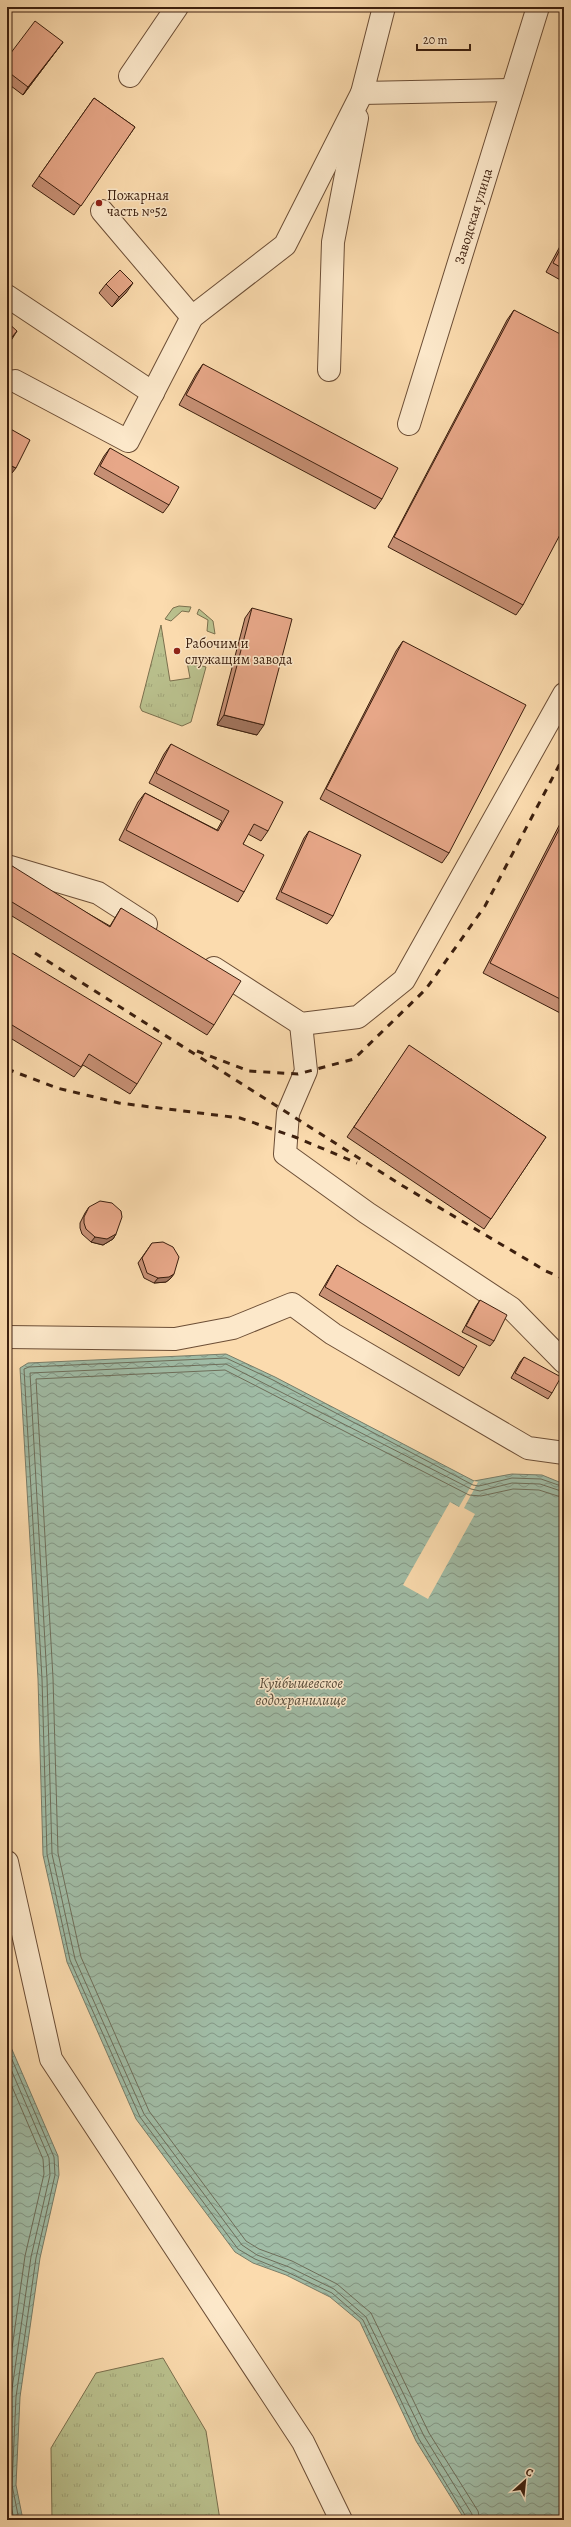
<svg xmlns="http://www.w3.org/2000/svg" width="571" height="2527" font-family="Alegreya,serif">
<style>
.grass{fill:url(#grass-tufts);stroke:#7b704e}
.water{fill:url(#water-waves);stroke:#787d69}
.pier{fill:#fbdbae}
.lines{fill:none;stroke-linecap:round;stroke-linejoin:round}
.shore{stroke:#6e6e5a;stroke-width:1}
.minor-casing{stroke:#6c4e36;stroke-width:24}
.minor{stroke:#fce8ca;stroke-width:22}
.rail{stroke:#3c1f0e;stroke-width:3;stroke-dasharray:7 7;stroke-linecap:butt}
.wall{fill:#c79075;stroke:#3c1f0e}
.shaded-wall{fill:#a2755f;stroke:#3c1f0e}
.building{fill:#e7a788;stroke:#3c1f0e}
.poi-dot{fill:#8f2418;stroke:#fce8ca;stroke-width:1.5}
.labels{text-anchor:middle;stroke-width:3;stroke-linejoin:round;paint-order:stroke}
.poi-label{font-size:14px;fill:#3c1f0e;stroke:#fce8ca;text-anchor:start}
.street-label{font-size:14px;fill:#3c1f0e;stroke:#fce8ca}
.water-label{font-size:15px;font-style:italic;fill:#5a4e3c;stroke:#fce8ca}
</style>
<defs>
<pattern id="grass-tufts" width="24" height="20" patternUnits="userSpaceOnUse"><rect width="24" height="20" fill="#bac18e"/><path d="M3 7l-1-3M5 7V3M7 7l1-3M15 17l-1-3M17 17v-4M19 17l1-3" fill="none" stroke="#a1a579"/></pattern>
<pattern id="water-waves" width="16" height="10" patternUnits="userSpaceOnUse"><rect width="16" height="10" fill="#a0bca6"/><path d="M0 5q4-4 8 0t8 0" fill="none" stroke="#849886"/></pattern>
</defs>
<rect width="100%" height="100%" fill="#fbdbae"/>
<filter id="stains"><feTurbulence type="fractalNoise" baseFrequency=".005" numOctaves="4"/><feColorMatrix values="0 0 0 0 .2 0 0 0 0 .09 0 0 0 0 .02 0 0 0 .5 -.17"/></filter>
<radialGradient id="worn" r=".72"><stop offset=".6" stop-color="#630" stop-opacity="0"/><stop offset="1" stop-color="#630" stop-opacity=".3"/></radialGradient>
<g class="grass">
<path d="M179,606L191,607L189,612L182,611L171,621L165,619L173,608Z"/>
<path d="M199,609L213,621L215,634L207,631L208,620L197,614Z"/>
<path d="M161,625L170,681L190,678L187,662L206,667L191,722L182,726L142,711L140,707Z"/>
<path d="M163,2358L206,2431L220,2520H52L51,2448L96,2373Z"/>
</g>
<g class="water">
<path d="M226,1354L275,1377L474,1481L512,1474L542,1475L564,1484V2520H465L416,2441L360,2322L330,2297L286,2275L253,2263L235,2252L136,2119L67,1962L43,1855L38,1679L20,1368L28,1363Z"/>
<path d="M7,2038L58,2156L59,2175L40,2258L20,2397L16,2485L23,2520H7Z"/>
</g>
<path class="pier" d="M474,1481L478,1482L464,1508L475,1514L428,1599L403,1585L450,1502L459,1507Z"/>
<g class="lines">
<g class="shore">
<path d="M7,2048L54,2157L55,2175L36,2258L16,2397L12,2485L19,2520"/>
<path d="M7,2060L49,2158L50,2175L31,2257L11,2396L7,2485L14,2520"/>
<path d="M7,2075L43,2159L44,2174L25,2256L7,2384"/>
<path d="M468,2520L419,2439L363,2320L332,2293L287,2272L255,2259L238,2249L140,2117L70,1960L47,1854L42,1679L24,1369L29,1367L226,1358L273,1380L473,1485L479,1486L512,1478L541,1479L564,1487"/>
<path d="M473,2520L472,2514L424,2436L366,2317L334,2289L289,2267L257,2255L242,2245L144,2114L75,1959L52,1854L47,1679L30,1373L226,1364L471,1489L480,1491L512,1483L540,1484L564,1492"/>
<path d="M480,2520L478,2511L429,2433L371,2313L337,2284L292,2261L259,2249L246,2241L149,2111L81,1957L58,1853L53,1678L36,1379L225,1370L469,1495L481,1496L513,1489L539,1490L564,1498"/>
</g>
<g class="minor-casing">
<g id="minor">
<path d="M384,7L362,93L512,90"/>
<path d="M130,76L177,7"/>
<path d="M102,211L192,317L285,245L362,93"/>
<path d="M7,296L153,393"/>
<path d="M329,370L333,242L357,118"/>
<path d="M15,381L128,441L192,317"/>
<path d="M409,424L538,7"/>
<path d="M7,866L98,893L146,924"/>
<path d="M214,968L301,1024L358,1017L404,980L564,694"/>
<path d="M301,1024L306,1071L288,1113L285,1154L367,1213L511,1308L564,1362"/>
<path d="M7,1337L175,1339L233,1328L292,1304L333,1334L528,1448L564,1453"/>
<path d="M7,1862L51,2059L303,2442L341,2520"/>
</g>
</g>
<use href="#minor" class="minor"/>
<g class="rail">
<path d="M35,953L403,1186L546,1271L564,1279"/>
<path d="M197,1051L249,1071L298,1074L354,1059L426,989L485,906L564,756"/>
<path d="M7,1069L57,1088L119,1103L240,1118L295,1137L357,1163"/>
</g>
</g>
<g class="wall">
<path d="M63,42L23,95L7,83V58Z"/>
<path d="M94,98L135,127L74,215L32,186Z"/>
<path d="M564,239V282L546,272Z"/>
<path d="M106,284L126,293L112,307L99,293Z"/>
<path d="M514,310L523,605L516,615L388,547L507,320Z"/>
<path d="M203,364L382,499L375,509L179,405L196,374Z"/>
<path d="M110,448L169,505L163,513L94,474L104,456Z"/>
<path d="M252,608L257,735L217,725L245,618Z"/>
<path d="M403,641L449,853L442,863L320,799L396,651Z"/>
<path d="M171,744L268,831L261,841L248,834L243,844L244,892L238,902L119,840L138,802L145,793L217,830L222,821L149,783L164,754Z"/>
<path d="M564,816V1015L483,973Z"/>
<path d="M309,831L333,916L327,924L276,899L304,838Z"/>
<path d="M7,867L110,926L121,908L214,1025L207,1035L7,913Z"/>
<path d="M7,950L137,1084L130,1094L83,1065L74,1077L7,1036Z"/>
<path d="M409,1046L546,1137L484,1229L347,1137Z"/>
<path d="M89,1207L116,1234L113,1239L103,1245L91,1242L82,1234L80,1228V1223L85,1213Z"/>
<path d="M152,1243L174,1274L170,1279L166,1282L154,1283L144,1278L138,1263Z"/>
<path d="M337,1265L464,1368L459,1376L319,1295L332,1273Z"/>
<path d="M480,1300L494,1341L490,1346L462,1332L476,1306Z"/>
<path d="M524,1357L552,1393L548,1399L511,1378L520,1362Z"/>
</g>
<g class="shaded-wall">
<path d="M63,42L57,50L23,95L28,87Z"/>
<path d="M133,283L126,293L112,307L119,297Z"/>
<path d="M17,331L12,339L7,345V343Z"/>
<path d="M7,464L16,468L12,473L7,471Z"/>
<path d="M224,715L264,725L257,735L217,725Z"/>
<path d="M116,1234L113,1239L103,1245L91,1242L95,1237Z"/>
<path d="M174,1274L170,1279L166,1282L154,1283L158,1278Z"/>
</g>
<g class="building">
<path d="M35,21L63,42L28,87L7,71V58Z"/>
<path d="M94,98L135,127L81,206L39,176Z"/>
<path d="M564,242V269L553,263Z"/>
<path d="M120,270L133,283L119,297L106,284Z"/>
<path d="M514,310L564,336V527L523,605L394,537Z"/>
<path d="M7,322L17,331L7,343Z"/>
<path d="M203,364L398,468L382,499L186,395Z"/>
<path d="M7,427L30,440L16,468L7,464Z"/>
<path d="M110,448L179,487L169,505L100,466Z"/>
<path d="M252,608L292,619L264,725L224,715Z"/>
<path d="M403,641L526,705L449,853L326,789Z"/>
<path d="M171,744L283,802L268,831L254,824L243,844L264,855L244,892L126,830L145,793L218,831L229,811L156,773Z"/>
<path d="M564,820V1001L490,963Z"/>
<path d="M309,831L361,855L333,916L281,892Z"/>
<path d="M9,864L110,927L121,908L241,981L214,1025L7,899V867Z"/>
<path d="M7,950L162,1043L137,1084L89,1054L81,1067L7,1022Z"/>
<path d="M409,1045L546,1137L491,1219L354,1127Z"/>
<path d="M100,1201L112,1203L121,1211L122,1217L116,1234L107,1239L95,1237L86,1229L84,1223V1217L89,1207Z"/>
<path d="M163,1242L173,1247L179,1257L174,1274L169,1277L158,1278L147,1273L142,1258L152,1243Z"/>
<path d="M337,1265L477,1346L464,1368L325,1287Z"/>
<path d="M480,1300L507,1315L494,1341L466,1326Z"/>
<path d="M524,1357L561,1377L552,1393L515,1373Z"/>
</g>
<g class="poi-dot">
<circle cx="99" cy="203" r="4"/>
<circle cx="177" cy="651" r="4"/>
</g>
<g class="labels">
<g class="poi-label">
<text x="107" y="200">Пожарная<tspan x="107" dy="16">часть №52</tspan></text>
<text x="185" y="648">Рабочим и<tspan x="185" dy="16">служащим завода</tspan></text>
</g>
<g class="street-label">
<text transform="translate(473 216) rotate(-73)" y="5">Заводская улица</text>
</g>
<g class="water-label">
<text x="301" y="1688">Куйбышевское<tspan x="301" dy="17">водохранилище</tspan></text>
</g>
</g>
<rect width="571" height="2527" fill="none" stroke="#fbdbae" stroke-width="24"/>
<rect x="8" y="8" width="555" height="2511" fill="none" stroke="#3c1f0e" stroke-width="2"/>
<rect x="12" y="12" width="547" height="2503" fill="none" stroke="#3c1f0e"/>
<g transform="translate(525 2481) rotate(27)" stroke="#fce8ca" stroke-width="3" paint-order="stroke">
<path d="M0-3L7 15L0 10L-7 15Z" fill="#3c1f0e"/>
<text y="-6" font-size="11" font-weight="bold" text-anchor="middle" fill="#3c1f0e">С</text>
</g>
<path d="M417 44v6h53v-6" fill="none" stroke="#3c1f0e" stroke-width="2"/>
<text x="423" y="44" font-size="12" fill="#3c1f0e" stroke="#fce8ca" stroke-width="3" paint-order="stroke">20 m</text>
<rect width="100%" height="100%" filter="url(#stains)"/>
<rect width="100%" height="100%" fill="url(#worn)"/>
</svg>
